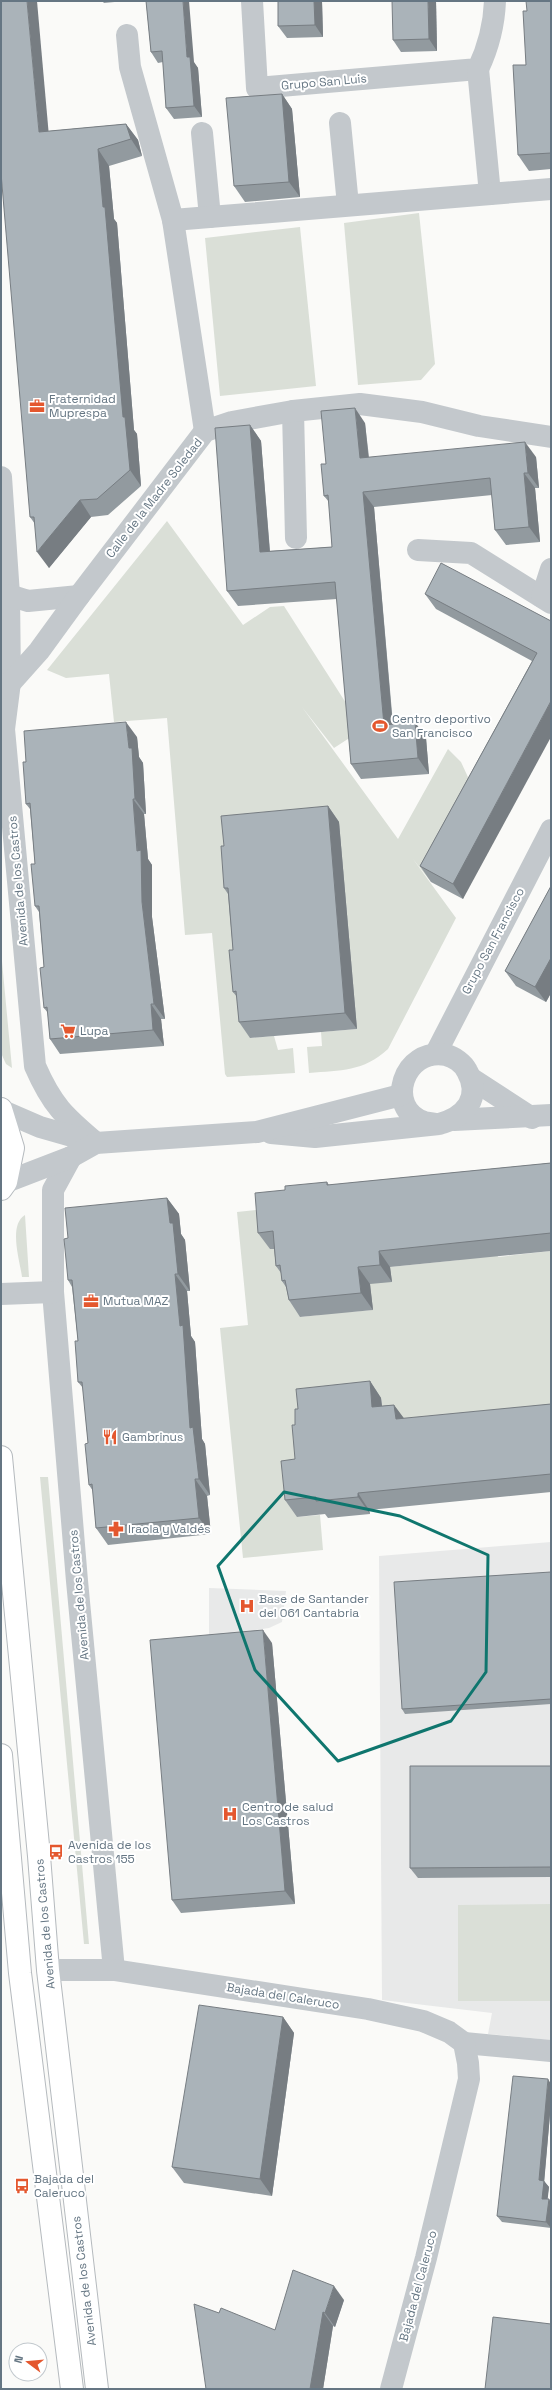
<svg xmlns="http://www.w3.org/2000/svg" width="552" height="2390" font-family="'Space Grotesk',sans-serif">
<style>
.built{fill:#e8e9e9}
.green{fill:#dadfd7}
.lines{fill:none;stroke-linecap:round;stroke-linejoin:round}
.primary-casing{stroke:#b5babe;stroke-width:24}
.pedestrian{stroke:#c3c8cc;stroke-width:22}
.minor{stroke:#c3c8cc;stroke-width:22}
.primary{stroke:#fff;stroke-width:22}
.wall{fill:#929a9f}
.shaded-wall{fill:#777d82}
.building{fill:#aab3b9;stroke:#777d82}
.marked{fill:none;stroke:#0f766e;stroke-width:3;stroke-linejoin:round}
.labels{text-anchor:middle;stroke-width:4;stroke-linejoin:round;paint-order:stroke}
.street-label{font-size:12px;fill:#657683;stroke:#fff}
.poi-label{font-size:12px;fill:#657683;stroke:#fff;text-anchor:start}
</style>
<rect width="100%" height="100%" fill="#fafaf8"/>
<g class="built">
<path d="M551,1542V2040L488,2034L492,2013L382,2000L379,1556Z"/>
<path d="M209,1588L286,1591L282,1622L269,1628L209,1637Z"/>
</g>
<g class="green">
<path d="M419,213L435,364L421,380L358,385L344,223Z"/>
<path d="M300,227L316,386L220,396L205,238Z"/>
<path d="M167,521L243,625L270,607L284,606L353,714L354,735L334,748L302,707L398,839L448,749L461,762L473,788L431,882L413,859L456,918L388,1049C363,1072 341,1070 309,1073L307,1047L322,1046L321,1032L357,1029L341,849L251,1038L274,1036L278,1050L293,1048L295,1073L227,1077L225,1074L212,933L185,935L167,718L114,722L109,674L66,678L47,670Z"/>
<path d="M1,951L12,1068L6,1064L1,1053Z"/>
<path d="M266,1209L270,1249L284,1248L301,1317L319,1315L318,1306L350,1308V1312L372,1310L370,1284L390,1267L459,1260L496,1241L498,1257L551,1251V1422L384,1424L381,1398L297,1517L320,1515L323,1550L243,1558L220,1328L248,1325L237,1212Z"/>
<path d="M25,1215L29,1277H22C20,1261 8,1225 25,1215Z"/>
<path d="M40,1477H48L89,1944H84Z"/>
<path d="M551,1904V2001H458V1905Z"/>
</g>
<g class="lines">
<g class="primary-casing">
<g id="primary">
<path d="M1,1109L13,1148L6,1182L1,1189"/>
<path d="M1,1457L39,1856L48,1970L97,2389"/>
<path d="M1,1755L20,1973L72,2389"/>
</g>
</g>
<path class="pedestrian" d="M464,2043L551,2051"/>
<g class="minor">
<path d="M252,1L257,88L478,69C489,46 494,26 495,1"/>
<path d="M127,35L130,67L173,220L205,431"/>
<path d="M478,69L490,194"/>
<path d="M340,123L348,205"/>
<path d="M202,133L210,217"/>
<path d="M173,220L551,189"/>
<path d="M293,411L296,538"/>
<path d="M1,477L9,595L10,682L4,729L35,1066C52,1105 64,1116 96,1143"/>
<path d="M418,550L471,553L551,603"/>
<path d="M9,595L28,601L79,596"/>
<path d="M542,597L551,569"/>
<path d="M6,688L39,651L79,596L205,431L232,422L293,411L360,404L422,412L479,426L551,437"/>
<path d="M436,1053L551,830"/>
<path d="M472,1079L532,1118"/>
<path d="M3,1111L40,1127L89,1141"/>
<path d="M454,1120L551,1115"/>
<path d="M271,1133L315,1137L439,1124C465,1117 482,1098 467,1071C463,1063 454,1057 446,1055C403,1047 384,1108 424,1122C429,1123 434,1124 439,1124"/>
<path d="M71,1157L53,1190V1292L77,1581L114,1970"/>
<path d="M6,1182L71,1157L96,1143L257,1132L401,1095"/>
<path d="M1,1294L53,1292"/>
<path d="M48,1970H114L368,2009L423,2021L449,2032L464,2043L468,2063L469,2079L426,2258L391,2389"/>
</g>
<use href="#primary" class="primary"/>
</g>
<g class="wall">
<path d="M102,1H125L104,3Z"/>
<path d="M146,1L198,68L202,117L174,119L166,108L163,62L158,63L151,52Z"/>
<path d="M278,1H322L323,37L287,38L278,26Z"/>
<path d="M436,1L437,51L401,52L393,40Z"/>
<path d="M551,1V169L529,171L518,155L526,65L527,11Z"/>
<path d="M282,94L292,109L300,197L245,202L234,186Z"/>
<path d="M126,124L138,140L142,156L109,166L114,219L117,223L134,430L137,434L141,486L108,515L91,517L49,568L35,524L30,517L49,131Z"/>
<path d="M365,423L369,457H536L539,488H535L540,542L506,545L495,530L492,495L374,507L393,724L426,738L429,774L361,779L351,764L337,599L238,606L227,591L250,425L261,441L270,551L332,547L329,502L324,496L326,464Z"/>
<path d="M425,594L551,621L463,899L431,882L420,866L532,661L436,609Z"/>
<path d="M137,737L139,757L143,763L146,814H144L148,859L152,865V917L165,1019H161L164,1046L60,1054L50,1039L48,1013L44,1008V967L39,912L35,906V864L30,809L26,804V762Z"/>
<path d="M328,806L339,822L357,1029L250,1038L239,1022L237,997L233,992V950L228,894L224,888V846Z"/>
<path d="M551,886V993L546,1002L516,986L505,971Z"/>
<path d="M551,1163V1251L390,1267L392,1282L370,1284L373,1310L300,1317L289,1300L286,1287L282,1281L281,1273L276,1266L274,1249H270L258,1233L285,1190L327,1182L329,1185Z"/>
<path d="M167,1198L179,1214L181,1234L185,1240L190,1291H187L191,1336L195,1342L202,1439L205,1444L210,1495L207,1496L211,1534L108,1545L96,1528L93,1491L89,1485L88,1443L83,1388L78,1382V1341L72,1287L68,1280V1238Z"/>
<path d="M370,1381L381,1398L382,1406L394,1405L404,1419L551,1404V1492L369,1510L370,1514L328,1518L325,1514L297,1517L285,1500L295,1459V1425L298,1409Z"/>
<path d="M551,1572V1704L405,1714L402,1709Z"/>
<path d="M272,1643L295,1904L181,1913L172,1900Z"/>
<path d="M551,1766V1877L418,1878L410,1868Z"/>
<path d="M283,2017L294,2033L272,2196L184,2183L172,2167Z"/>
<path d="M551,2084V2103L544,2181L549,2187L547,2199H549L551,2203V2228L502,2222L497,2216Z"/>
<path d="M344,2300L335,2327L333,2326L323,2389H206L219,2313L275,2330Z"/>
</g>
<g class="shaded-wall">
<path d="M27,1H37L50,148L39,132Z"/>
<path d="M183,1H189L194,62L198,68L202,117L194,106L187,57Z"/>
<path d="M314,1H322L323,37L315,25Z"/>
<path d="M428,1H436L437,51L429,39Z"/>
<path d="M282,94L292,109L300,197L289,182Z"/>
<path d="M126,124L138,140L142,156L131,139Z"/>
<path d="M98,149L109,166L114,219L117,223L134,430L137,434L141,486L130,470L123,417L103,207Z"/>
<path d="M355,408L365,423L370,473L360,458Z"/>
<path d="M250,425L261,441L271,567L260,552Z"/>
<path d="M525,442L536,457L539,488L528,473Z"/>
<path d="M524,473L535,488L540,542L529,527Z"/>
<path d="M363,492L374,507L394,741L384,725Z"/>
<path d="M80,500L91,517L49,568L37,552Z"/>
<path d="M551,701V737L463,899L453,884Z"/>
<path d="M126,722L137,737L139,757L143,763L146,814L135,799L129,748Z"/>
<path d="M415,722L426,738L429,774L418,758Z"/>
<path d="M133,799L144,814L148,859L152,865V917L165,1019L154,1004L142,902Z"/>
<path d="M328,806L339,822L357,1029L345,1013Z"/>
<path d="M551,958V993L546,1002L535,987Z"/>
<path d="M151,1004L161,1019L164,1046L153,1030Z"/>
<path d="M167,1198L179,1214L181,1234L185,1240L190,1291L178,1274L170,1223Z"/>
<path d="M379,1251L390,1267L392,1282L380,1265Z"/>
<path d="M358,1267L370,1284L373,1310L361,1293Z"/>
<path d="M175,1274L187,1291L191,1336L195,1342L202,1439L205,1444L210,1495L199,1479L190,1428Z"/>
<path d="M370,1381L381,1398L384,1424L372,1407Z"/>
<path d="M394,1405L406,1421L396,1419Z"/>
<path d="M195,1479L207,1496L211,1534L199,1518Z"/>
<path d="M358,1493L369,1510L370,1514L358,1497Z"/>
<path d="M263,1630L272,1643L295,1904L285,1891Z"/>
<path d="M283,2017L294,2033L272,2196L260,2179Z"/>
<path d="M548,2079L551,2084V2103L544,2184V2181L549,2187L547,2205L542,2199L539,2180Z"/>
<path d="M549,2199L551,2203V2228L546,2222Z"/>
<path d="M334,2286L344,2300L335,2327L325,2313Z"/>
<path d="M323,2312L333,2326L323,2389H310Z"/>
</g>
<g class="building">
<path d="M1,1H27L39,132L126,124L131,139L98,149L103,207H105L123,417H125L130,470L97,499L80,500L37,552L34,517H30L1,173Z"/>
<path d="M146,1H183L187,57H190L194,106L166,108L162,51L151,52Z"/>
<path d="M278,1H314L315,25L278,26Z"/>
<path d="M392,1H428L429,39L393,40Z"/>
<path d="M526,1H551V153L518,155L513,65H526L523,11H527Z"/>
<path d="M282,94L289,182L234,186L226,98Z"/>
<path d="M355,408L360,458L525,442L528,473H524L529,527L495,530L490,478L363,492L384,725L415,722L418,758L351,764L335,582L227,591L215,428L250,425L260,552L332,547L328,495L324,496L321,464H326L321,411Z"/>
<path d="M441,563L551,621V701L453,884L420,866L537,653L425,594Z"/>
<path d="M126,722L129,748H132L135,799H133L137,851L141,850L142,902L154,1004H151L153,1030L50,1039L47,1007L44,1008L40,968L44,967L39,906H35L31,864H35L30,803L26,804L23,762H26L24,731Z"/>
<path d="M328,806L345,1013L239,1022L236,991L233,992L229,950H233L228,888H224L221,846H224L221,816Z"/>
<path d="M551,886V958L535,987L505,971Z"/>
<path d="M551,1163V1233L379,1251L380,1265L358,1267L361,1293L289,1300L285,1280L282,1281L280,1265L276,1266L273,1231L258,1233L255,1193L285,1190V1186L327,1182V1185Z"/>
<path d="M167,1198L170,1223H173L178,1274H175L180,1326L183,1325L190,1428L193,1427L199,1479H195L199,1518L96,1528L92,1484L89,1485L85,1444L88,1443L82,1382H78L75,1341H78L72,1280H68L64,1239L68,1238L65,1208Z"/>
<path d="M370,1381L372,1407L394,1405L396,1419L551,1404V1474L358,1493V1497L316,1501V1497L285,1500L281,1461L295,1459L292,1425H295V1409H298L296,1389Z"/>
<path d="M551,1572V1699L402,1709L394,1582Z"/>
<path d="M263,1630L285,1891L172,1900L150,1640Z"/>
<path d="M410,1766H551V1867L410,1868Z"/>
<path d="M199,2005L283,2017L260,2179L172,2167Z"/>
<path d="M513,2076L548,2079L539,2180L544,2181L542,2199H549L546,2222L497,2216Z"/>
<path d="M293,2270L334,2286L325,2313L323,2312L310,2389H206L194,2304L219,2313L221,2308L275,2330Z"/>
<path d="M493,2317L551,2324V2389H485Z"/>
</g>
<path class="marked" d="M284,1492L400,1516L488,1555L486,1672L451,1721L338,1761L255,1670L218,1566Z"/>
<defs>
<g id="office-bare" transform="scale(1.2)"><path d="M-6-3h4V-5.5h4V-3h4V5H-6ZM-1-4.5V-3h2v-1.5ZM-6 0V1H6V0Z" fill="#e4572e" stroke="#fff" stroke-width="2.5" paint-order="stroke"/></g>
<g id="stadium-bare" transform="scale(1.2)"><path d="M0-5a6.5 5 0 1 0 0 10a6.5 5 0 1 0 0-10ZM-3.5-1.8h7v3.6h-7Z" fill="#e4572e" stroke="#fff" stroke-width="2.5" paint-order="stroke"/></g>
<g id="supermarket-bare" transform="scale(1.2)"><path d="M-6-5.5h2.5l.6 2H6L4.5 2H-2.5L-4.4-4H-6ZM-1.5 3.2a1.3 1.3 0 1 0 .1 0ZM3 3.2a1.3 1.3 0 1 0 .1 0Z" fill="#e4572e" stroke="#fff" stroke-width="2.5" paint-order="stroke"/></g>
<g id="restaurant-bare" transform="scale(1.2)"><path d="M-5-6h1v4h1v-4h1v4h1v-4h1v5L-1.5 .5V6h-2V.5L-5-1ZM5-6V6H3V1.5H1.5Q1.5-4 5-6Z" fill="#e4572e" stroke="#fff" stroke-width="2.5" paint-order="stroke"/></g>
<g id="pharmacy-bare" transform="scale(1.2)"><path d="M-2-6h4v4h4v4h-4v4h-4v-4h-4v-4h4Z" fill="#e4572e" stroke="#fff" stroke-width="2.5" paint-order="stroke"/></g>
<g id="hospital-bare" transform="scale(1.2)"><path d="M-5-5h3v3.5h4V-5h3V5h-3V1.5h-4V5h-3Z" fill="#e4572e" stroke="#fff" stroke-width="2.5" paint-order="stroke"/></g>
<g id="bus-bare" transform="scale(1.2)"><path d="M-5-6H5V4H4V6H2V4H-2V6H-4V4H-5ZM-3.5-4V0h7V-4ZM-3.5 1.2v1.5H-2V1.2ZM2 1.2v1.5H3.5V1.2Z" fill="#e4572e" stroke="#fff" stroke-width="2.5" paint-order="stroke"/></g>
</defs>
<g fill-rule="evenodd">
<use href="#office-bare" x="37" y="406"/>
<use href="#stadium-bare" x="380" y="726"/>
<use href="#supermarket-bare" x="68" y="1031"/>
<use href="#office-bare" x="91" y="1301"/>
<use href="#restaurant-bare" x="110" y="1437"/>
<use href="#pharmacy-bare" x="116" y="1529"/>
<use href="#hospital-bare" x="247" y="1606"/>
<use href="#hospital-bare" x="230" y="1814"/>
<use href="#bus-bare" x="56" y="1852"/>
<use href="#bus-bare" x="22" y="2186"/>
</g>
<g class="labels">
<g class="street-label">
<text transform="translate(324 82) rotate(-5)" y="4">Grupo San Luis</text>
<text transform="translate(154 498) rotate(-52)" y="4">Calle de la Madre Soledad</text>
<text transform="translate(18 881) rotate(-95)" y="4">Avenida de los Castros</text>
<text transform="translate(493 941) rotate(-62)" y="4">Grupo San Francisco</text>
<text transform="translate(79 1595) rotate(-95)" y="4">Avenida de los Castros</text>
<text transform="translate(45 1924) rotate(-95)" y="4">Avenida de los Castros</text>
<text transform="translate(283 1996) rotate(9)" y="4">Bajada del Caleruco</text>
<text transform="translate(84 2281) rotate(-97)" y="4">Avenida de los Castros</text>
<text transform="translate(418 2286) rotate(-75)" y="4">Bajada del Caleruco</text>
</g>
<g class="poi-label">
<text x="49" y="403">Fraternidad<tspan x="49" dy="14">Muprespa</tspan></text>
<text x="392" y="723">Centro deportivo<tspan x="392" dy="14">San Francisco</tspan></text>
<text x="80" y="1035">Lupa</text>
<text x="103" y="1305">Mutua MAZ</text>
<text x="122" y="1441">Gambrinus</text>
<text x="128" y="1533">Iraola y Valdés</text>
<text x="259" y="1603">Base de Santander<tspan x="259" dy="14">del 061 Cantabria</tspan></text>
<text x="242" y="1811">Centro de salud<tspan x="242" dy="14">Los Castros</tspan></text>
<text x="68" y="1849">Avenida de los<tspan x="68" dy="14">Castros 155</tspan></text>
<text x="34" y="2183">Bajada del<tspan x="34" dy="14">Caleruco</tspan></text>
</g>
</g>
<rect width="552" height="2390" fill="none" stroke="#657683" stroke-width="4"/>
<g transform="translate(28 2362) rotate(286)"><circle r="19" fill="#ffffff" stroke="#c1c8cd"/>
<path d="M0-3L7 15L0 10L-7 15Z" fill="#e4572e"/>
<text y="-6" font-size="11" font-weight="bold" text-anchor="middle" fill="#657683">N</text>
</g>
</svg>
